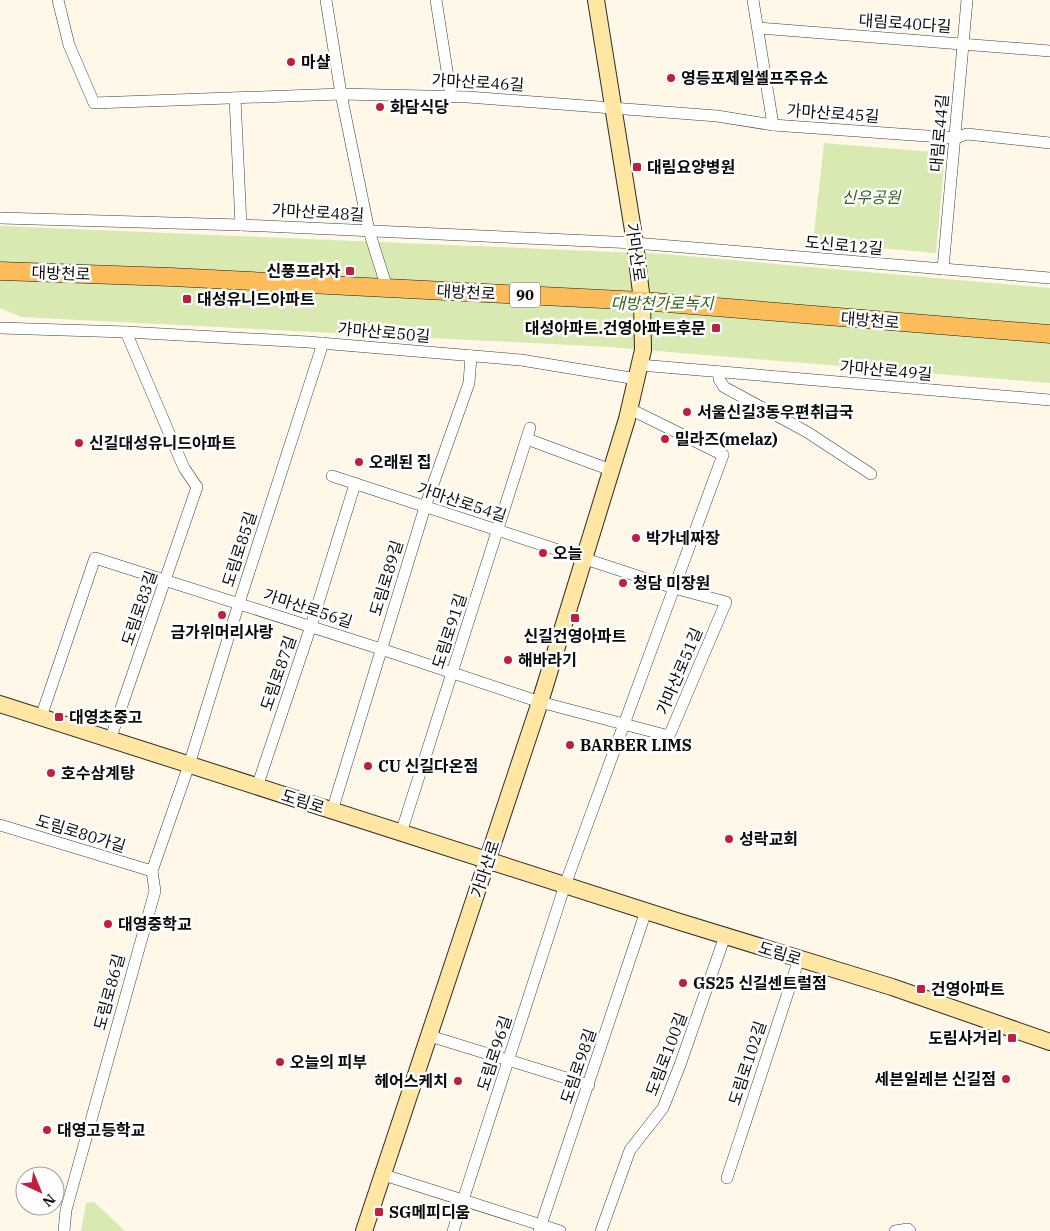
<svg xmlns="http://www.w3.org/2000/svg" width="1050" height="1231" font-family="'IBM Plex Serif','Noto Sans KR',serif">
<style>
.green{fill:#d8eab2}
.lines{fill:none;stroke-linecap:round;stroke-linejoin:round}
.minor-casing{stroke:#3e3e3e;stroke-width:12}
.secondary-casing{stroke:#2d2d2d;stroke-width:18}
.primary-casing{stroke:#1c1c1c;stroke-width:19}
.minor{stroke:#fff;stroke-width:11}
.secondary{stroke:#ffe6a3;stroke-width:16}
.primary{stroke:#fdbc5a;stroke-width:18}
.poi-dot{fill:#be1f40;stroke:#fff;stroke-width:2}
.labels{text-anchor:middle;stroke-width:5;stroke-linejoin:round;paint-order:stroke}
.shield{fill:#fff;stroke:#545454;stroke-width:1}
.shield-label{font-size:15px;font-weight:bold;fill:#0b0b0b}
.street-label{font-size:16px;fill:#0b0b0b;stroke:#fff}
.poi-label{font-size:16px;font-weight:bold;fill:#0b0b0b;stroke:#fff;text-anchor:start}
.park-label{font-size:16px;font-style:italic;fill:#35631a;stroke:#fff}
</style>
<rect width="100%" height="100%" fill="#fff7e8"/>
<g class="green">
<path d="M824,143L945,153L936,253L813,242Z"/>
<path d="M0,226L664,254L1050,288V383L609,347L21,317L0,308Z"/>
<path d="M94,1202L125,1231H81L86,1203Z"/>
</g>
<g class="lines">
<g class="minor-casing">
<g id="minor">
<path d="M58,0L69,45L94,103L341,94L468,97L717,116L773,125L955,138L967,134L1050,143"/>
<path d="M326,0L341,94L369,231L387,288"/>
<path d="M436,0L451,96"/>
<path d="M753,0L773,125"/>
<path d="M758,28L1050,51"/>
<path d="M235,98L241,225"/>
<path d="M0,218L241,225L635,243L1050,278"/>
<path d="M943,269L967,0"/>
<path d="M0,328L126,332L308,342L521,360L637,379"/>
<path d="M640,365L1050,400"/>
<path d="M719,372V379L724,387L807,432L871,474"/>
<path d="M527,439L611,470"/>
<path d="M332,476L674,588L565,885L453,1231"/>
<path d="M41,717L95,558L381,649L540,702L669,736L726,602L674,588L723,455L630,409"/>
<path d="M110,740L197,487L184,468L126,332"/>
<path d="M257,787L311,626L355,484"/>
<path d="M332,811L425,507L469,383L471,356"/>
<path d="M0,825L152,871"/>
<path d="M401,833L530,428"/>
<path d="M430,1036L589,1085"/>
<path d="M384,1175L560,1231"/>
<path d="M727,1178L799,959"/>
<path d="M64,1231L66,1210L155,891L152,871L189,765L239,603L323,343"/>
<path d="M539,1231L646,911"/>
<path d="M601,1231L630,1150L663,1108L680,1065L725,936"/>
<path d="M895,1231L908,1229L910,1231"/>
</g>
</g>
<g class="secondary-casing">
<g id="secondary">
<path d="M0,704L680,922L892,987L1050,1042"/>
<path d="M364,1231L540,702L627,419L643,350L642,301L635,243L596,0"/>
</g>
</g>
<g class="primary-casing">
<path id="primary" d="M0,271L171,277L642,301L1050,334"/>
</g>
<use href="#minor" class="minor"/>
<use href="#secondary" class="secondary"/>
<use href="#primary" class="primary"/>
</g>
<g class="poi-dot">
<circle cx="291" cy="62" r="5"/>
<circle cx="671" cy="78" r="5"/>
<circle cx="380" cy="107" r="5"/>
<rect x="632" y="162" width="10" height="10" rx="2.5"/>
<rect x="345" y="266" width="10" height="10" rx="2.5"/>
<rect x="182" y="294" width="10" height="10" rx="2.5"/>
<rect x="711" y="323" width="10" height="10" rx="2.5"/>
<circle cx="687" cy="412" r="5"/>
<circle cx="665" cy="439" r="5"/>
<circle cx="79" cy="443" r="5"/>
<circle cx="359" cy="462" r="5"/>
<circle cx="636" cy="538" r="5"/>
<circle cx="543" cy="553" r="5"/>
<circle cx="623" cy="583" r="5"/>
<circle cx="222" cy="615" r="5"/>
<rect x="570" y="613" width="10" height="10" rx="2.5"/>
<circle cx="508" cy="660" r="5"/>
<rect x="54" y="712" width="10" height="10" rx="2.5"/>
<circle cx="570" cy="745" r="5"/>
<circle cx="368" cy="766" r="5"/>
<circle cx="51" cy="773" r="5"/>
<circle cx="729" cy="839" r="5"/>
<circle cx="108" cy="924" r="5"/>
<circle cx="683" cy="983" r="5"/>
<rect x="916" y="984" width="10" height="10" rx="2.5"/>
<rect x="1007" y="1033" width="10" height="10" rx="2.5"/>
<circle cx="280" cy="1062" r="5"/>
<circle cx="1006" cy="1079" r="5"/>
<circle cx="458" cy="1081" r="5"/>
<circle cx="47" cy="1130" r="5"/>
<rect x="374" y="1207" width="10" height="10" rx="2.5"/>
</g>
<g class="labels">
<rect class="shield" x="510" y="282.5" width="30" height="25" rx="4"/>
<g class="shield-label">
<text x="525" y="300">90</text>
</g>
<g class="street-label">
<text transform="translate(905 23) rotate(4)" y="6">대림로40다길</text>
<text transform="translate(478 82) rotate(3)" y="6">가마산로46길</text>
<text transform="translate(833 113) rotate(4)" y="6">가마산로45길</text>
<text transform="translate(939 133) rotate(-85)" y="6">대림로44길</text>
<text transform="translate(318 212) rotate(3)" y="6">가마산로48길</text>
<text transform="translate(844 245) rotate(5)" y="6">도신로12길</text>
<text transform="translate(636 252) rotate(82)" y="6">가마산로</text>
<text transform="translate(61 273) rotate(2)" y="6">대방천로</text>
<text transform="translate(466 292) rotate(3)" y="6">대방천로</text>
<text transform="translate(870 320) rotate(5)" y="6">대방천로</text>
<text transform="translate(384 332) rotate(5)" y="6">가마산로50길</text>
<text transform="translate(886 370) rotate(5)" y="6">가마산로49길</text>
<text transform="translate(462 502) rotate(18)" y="6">가마산로54길</text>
<text transform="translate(239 549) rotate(-72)" y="6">도림로85길</text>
<text transform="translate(386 578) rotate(-73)" y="6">도림로89길</text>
<text transform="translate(139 608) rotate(-71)" y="6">도림로83길</text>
<text transform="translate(308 608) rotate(18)" y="6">가마산로56길</text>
<text transform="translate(449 631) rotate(-72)" y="6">도림로91길</text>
<text transform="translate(679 671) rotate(-67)" y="6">가마산로51길</text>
<text transform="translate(278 673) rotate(-71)" y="6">도림로87길</text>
<text transform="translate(303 801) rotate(18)" y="6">도림로</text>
<text transform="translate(81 833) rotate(17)" y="6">도림로80가길</text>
<text transform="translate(485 869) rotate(-72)" y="6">가마산로</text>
<text transform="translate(780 953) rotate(17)" y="6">도림로</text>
<text transform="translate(109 992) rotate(-75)" y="6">도림로86길</text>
<text transform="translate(494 1053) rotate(-72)" y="6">도림로96길</text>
<text transform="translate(666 1054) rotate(-69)" y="6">도림로100길</text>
<text transform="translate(747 1063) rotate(-72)" y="6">도림로102길</text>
<text transform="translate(578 1066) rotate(-71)" y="6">도림로98길</text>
</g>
<g class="poi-label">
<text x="301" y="68">마샬</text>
<text x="681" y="84">영등포제일셀프주유소</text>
<text x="390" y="113">화담식당</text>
<text x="647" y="173">대림요양병원</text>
<text x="340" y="277" text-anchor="end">신풍프라자</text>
<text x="197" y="305">대성유니드아파트</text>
<text x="706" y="334" text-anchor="end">대성아파트.건영아파트후문</text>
<text x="697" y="418">서울신길3동우편취급국</text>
<text x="675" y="445">밀라즈(melaz)</text>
<text x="89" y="449">신길대성유니드아파트</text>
<text x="369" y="468">오래된 집</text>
<text x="646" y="544">박가네짜장</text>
<text x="553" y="559">오늘</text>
<text x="633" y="589">청담 미장원</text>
<text x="222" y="638" text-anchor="middle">금가위머리사랑</text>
<text x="575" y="642" text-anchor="middle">신길건영아파트</text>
<text x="518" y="666">해바라기</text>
<text x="69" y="723">대영초중고</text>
<text x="580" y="751">BARBER LIMS</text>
<text x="378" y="772">CU 신길다온점</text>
<text x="61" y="779">호수삼계탕</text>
<text x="739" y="845">성락교회</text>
<text x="118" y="930">대영중학교</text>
<text x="693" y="989">GS25 신길센트럴점</text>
<text x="931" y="995">건영아파트</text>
<text x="1002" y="1044" text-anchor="end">도림사거리</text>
<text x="290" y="1068">오늘의 피부</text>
<text x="996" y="1085" text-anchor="end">세븐일레븐 신길점</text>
<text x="448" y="1087" text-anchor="end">헤어스케치</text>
<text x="57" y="1136">대영고등학교</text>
<text x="389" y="1218">SG메피디움</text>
</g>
<g class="park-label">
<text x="871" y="203">신우공원</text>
<text x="662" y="309">대방천가로녹지</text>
</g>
</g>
<g transform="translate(40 1191) rotate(136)"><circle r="24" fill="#ffffff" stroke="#9d9d9d"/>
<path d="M0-4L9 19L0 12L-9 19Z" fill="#be1f40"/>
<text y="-8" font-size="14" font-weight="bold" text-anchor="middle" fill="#0b0b0b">N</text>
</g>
</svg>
